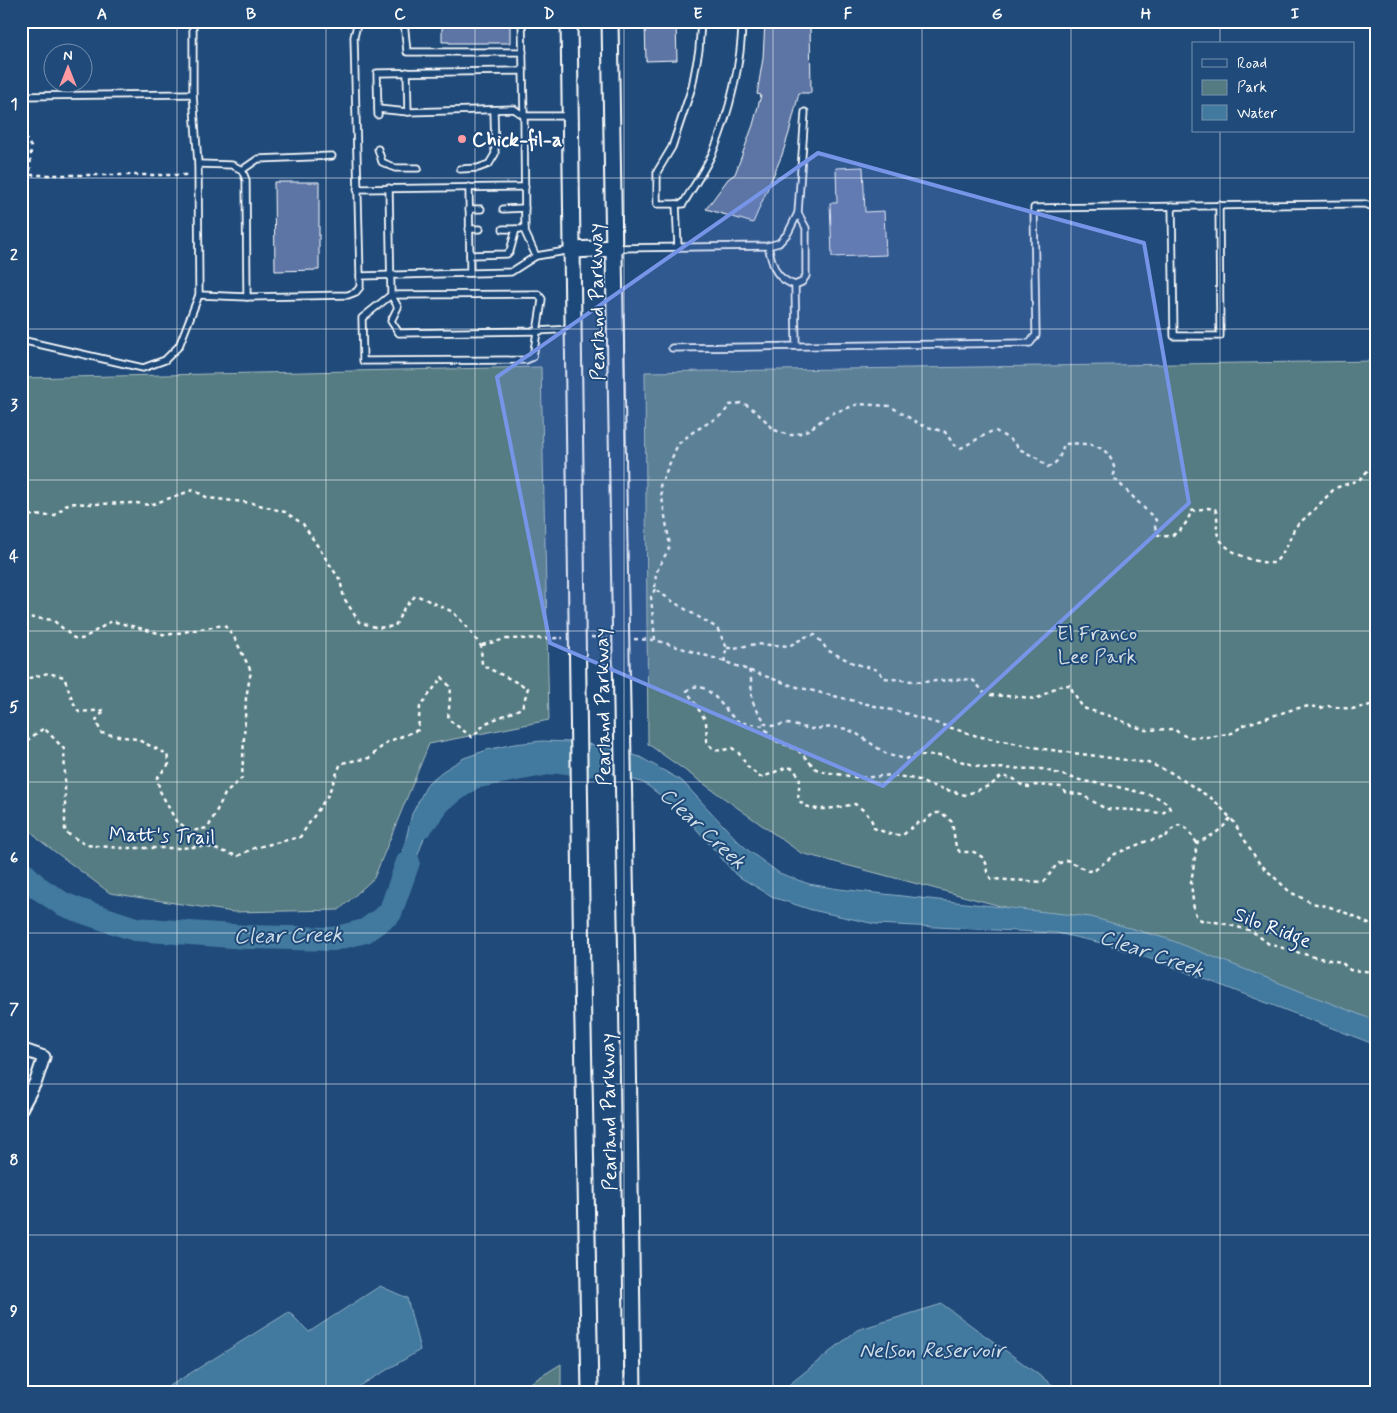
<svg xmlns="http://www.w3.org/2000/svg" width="1397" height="1413" font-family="Mynerve,sans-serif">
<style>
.green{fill:#547b82;stroke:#aabdc0}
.water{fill:#42799e;stroke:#8eafc5}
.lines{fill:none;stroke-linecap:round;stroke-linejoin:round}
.river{stroke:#42799e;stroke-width:24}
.building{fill:#5d75a5;stroke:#fff}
.service-casing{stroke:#fff;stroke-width:9}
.minor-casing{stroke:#fff;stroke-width:15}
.secondary-casing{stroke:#fff;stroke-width:19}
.path{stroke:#fff;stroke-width:2.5;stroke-dasharray:4 4;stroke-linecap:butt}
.service{stroke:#1f4a7a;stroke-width:5.5}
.minor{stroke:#1f4a7a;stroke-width:11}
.secondary{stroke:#1f4a7a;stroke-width:15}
.secondary-bridge-casing{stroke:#fff;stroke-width:19;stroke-linecap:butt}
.secondary-bridge{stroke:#1f4a7a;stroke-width:15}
.marked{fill:#7795e8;fill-opacity:0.2;stroke:#7795e8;stroke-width:4;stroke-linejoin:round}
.grid{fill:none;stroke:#fff;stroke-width:1;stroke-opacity:0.55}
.poi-dot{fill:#ff9aa2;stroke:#1f4a7a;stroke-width:2}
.labels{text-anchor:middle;stroke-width:4;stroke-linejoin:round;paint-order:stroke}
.poi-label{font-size:20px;font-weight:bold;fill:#fff;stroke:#1f4a7a;text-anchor:start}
.street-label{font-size:20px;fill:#fff;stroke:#1f4a7a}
.park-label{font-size:20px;fill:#d4dee0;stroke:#1f4a7a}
.water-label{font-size:21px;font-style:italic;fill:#d0dee7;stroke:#1f4a7a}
.neatline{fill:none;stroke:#fff;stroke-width:2}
.grid-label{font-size:16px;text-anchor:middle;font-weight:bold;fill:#fff}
</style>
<rect width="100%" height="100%" fill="#1f4a7a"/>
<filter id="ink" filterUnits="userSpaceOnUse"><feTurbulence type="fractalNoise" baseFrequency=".02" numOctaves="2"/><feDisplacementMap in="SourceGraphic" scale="10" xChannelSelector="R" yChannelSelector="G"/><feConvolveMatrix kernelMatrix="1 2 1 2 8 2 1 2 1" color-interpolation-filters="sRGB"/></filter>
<g filter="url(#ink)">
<g class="green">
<path d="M1376,361V1033L1102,933L801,853L648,744L645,372Z"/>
<path d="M541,367L549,720L429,744L374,878L339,910L233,912L110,893L38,839L21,820V378Z"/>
<path d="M561,1364V1392H516Z"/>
</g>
<g class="water">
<path d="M542,741L572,742L602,746L640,757L682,781L737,840L749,851L779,873L809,884L839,889L1091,917L1168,939L1376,1021V1045L1171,966L1106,944L1057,933L875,924L812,910L775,898L736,875L680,810L644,783L596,768L548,760L521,759L489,766L469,773L447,789L430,821L413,869L401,897L394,888L412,814L428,783L443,771L464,758L487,750L514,744Z"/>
<path d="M380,1286L407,1298L420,1350L350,1392H160L289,1312L309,1332Z"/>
<path d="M942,1304L1062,1392H780L857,1330Z"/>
</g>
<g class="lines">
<g class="river">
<path d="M421,826L441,800L473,777L560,761L588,765"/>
<path d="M21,871L37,887L63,904L81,911L135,929L246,937L333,939L365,931L390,913L408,862"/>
</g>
</g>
<g class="building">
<path d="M449,21H510V43H449V42H442V25L449,24Z"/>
<path d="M765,21H810L811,93H799L789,133L782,155L753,223L706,209L728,179L735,174L753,125L761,95L757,94L763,58Z"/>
<path d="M645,23H676L677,60L646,61Z"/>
<path d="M863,167L865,212L884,211L886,255L832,257L830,203H837L836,168Z"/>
<path d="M274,182H319V270L275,271Z"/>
</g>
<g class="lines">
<g class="service-casing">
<g id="service">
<path d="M358,21L354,37L360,276L511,272L536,256L572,250"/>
<path d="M404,21L407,52H523"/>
<path d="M522,21L524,116H568"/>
<path d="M701,21L699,50L692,87L672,147L657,172V204H683C693,187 705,170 713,152C729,115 742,61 742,21"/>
<path d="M407,72L408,112L514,109L524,116L525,232L536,256"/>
<path d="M21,96L193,94"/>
<path d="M378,109L408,112"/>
<path d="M378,115L377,73L523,71"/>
<path d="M378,149L382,162L395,168H418"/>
<path d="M198,164L232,165L242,170L246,180L247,297"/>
<path d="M460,169L478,168L489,164L495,154L494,110"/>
<path d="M242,170L258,159L332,156"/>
<path d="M469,187L470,273"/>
<path d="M389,188L391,295L398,307L391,321L399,333L537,331L572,329"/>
<path d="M357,189L525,187"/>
<path d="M676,204L678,247"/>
<path d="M1172,206L1174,336H1220L1219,205"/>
<path d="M469,209H481"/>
<path d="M503,209L525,208"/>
<path d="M469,229H480"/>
<path d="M503,229H525"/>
<path d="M768,246C773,265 774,278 795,285L802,282L806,276V228L798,213"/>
<path d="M615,248L768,246L779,243L788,233L798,213L805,112"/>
<path d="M470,255L507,254L510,251L516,229"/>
<path d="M795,285L796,346"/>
<path d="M538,294L542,299L541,307L533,357L526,360L363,361L362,318L391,295Z"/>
<path d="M199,295L247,297L348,295L356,292L360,287V276"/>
<path d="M21,340L143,368L165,360L179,346L199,295L198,164L193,94V21"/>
<path d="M672,348L1030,343L1036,335L1034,208L1352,204H1365L1376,208"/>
</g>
</g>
<g class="minor-casing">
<path id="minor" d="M21,1049L44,1057L36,1081L21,1109"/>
</g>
<g class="secondary-casing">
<g id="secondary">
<path d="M569,21L576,545"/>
<path d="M610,21L619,545"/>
<path d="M573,250L615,248"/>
<path d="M582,975L590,1392"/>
<path d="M627,975L633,1392"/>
</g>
</g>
<g class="path">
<path d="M21,130L31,147L30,175H189"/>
<path d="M21,515L54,516L69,503L92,504L136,503L150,505L193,490L208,498L252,503L285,512L303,524L340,580L344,598L359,622L378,628L395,626L404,608L416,595L453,612L466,626L481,646L482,665L528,688L522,708L486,723L472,737L448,719L451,688L442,677L420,707L418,730L387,742L369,758L341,763L328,795L300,837L254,848L238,856L205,846L182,848H122L86,845L65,832V776L64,749L44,728L21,745"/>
<path d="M655,589L651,597L655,640L717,659L793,686L904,713L977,736L1044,749L1148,763L1170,772L1214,800L1233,821L1259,863L1290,892L1312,903L1330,907L1354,916L1376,928"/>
<path d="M21,607L26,617L53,620L74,638L82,639L112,621L166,635L224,625L234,637L251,671L246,698L242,778L225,794L208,828L191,831L176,821L160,791L157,778L169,764L167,754L136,739L101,733L96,720L105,710L79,712L73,702L64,677L48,673L26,679L21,676"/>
<path d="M591,637L608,638"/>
<path d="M634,639L655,640"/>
<path d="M482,645L506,639L563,638"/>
<path d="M727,648H734L756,644L789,646L805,637L815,635L823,644L827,650L853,663L878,670L884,678L921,682L971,679C979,684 981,692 988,695L1022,697L1035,699L1040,697L1058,686L1071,685L1072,690L1083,708L1113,717L1131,725L1145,730L1174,729L1179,733L1187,737H1210L1232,733L1244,725L1294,709L1310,706L1321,708L1328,706L1352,709L1376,704"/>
<path d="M725,662L724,657L727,648L717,628L675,603L655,589L656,573L670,546L660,486L678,444L693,432L723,414L730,405L741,403L749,406L767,422L772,429L788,435H795L810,429L830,414L859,404L890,406L921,425L945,432L954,445L961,448L994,430L1014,442L1019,449L1037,458L1048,467C1060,462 1060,455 1064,444C1079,443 1100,442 1109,456C1112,460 1114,466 1115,471L1113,477L1156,520L1155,526L1157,534C1174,542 1187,526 1191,511L1208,508L1215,509C1219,519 1216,523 1217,532C1221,552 1257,564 1274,563L1278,559L1286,548L1295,527L1315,509L1335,488L1359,480L1376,462"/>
<path d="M749,670C753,682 750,691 753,702C755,708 760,715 764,720V723L770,726L788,724L811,729L834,727L847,729L857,734L888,755L906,759L917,755L943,756L984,768L1042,769L1083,781L1114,786L1155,796L1167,803L1170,809L1162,813L1133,810L1106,809L1082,795L1065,792L1062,787L1035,785L1029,787L1023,786L1014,779L1002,776L991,785L965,795L926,784L919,780L892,775L861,778L825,772L816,769L798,750L774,740L763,726C755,724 742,724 736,720C724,711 705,674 687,691L706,721L707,742L711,747L720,751L732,748L738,752L748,767L760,777C772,776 781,766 792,768L800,777L798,799C810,816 838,807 855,804C864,810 872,817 874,828L892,835H903L917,823L924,822L934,813H942L952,822L956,847L960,852H974L982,857L986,863L987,872L991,879L1044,882L1057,864L1067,860L1088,871L1095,870L1115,854L1147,841L1166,837L1169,831L1179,825L1187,829L1197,843"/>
<path d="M1230,818C1222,831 1211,836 1197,843L1191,883L1194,910L1196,915L1201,920L1222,923L1252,931L1269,944L1314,957L1341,962L1350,970L1376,972"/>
</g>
<use href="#service" class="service"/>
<use href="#minor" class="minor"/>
<use href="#secondary" class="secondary"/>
<g class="secondary-bridge-casing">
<g id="secondary-bridge">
<path d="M576,545L582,975"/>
<path d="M619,545L627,975"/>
</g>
</g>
<use href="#secondary-bridge" class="secondary-bridge"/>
</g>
</g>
<path class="marked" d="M818,153L1144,243L1189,503L883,786L550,643L497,377Z"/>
<path class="grid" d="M177,21V1392M326,21V1392M475,21V1392M624,21V1392M773,21V1392M922,21V1392M1071,21V1392M1220,21V44M1220,131V1392M21,178H1376M21,329H1376M21,480H1376M21,631H1376M21,782H1376M21,933H1376M21,1084H1376M21,1235H1376"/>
<circle class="poi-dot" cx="462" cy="139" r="5"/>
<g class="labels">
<g class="poi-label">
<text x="472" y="146">Chick-fil-a</text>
</g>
<g class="street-label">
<text transform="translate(596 302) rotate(-91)" y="7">Pearland Parkway</text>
<text transform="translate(602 707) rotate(-91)" y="7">Pearland Parkway</text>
<text transform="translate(162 835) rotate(2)" y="7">Matt's Trail</text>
<text transform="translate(1273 927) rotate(21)" y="7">Silo Ridge</text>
<text transform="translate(608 1112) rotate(-91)" y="7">Pearland Parkway</text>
</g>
<g class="park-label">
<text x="1097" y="640">El Franco<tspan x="1097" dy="23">Lee Park</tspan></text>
</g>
<g class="water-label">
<text transform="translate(703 828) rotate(43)" y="7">Clear Creek</text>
<text transform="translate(288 935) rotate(-1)" y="7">Clear Creek</text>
<text transform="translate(1152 953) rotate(19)" y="7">Clear Creek</text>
<text x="932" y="1357">Nelson Reservoir</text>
</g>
</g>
<rect width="1397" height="1413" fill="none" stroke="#1f4a7a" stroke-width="55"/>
<rect x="1192" y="42" width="162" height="90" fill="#1f4a7a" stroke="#7992af"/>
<rect x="1202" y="59" width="25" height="8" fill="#1f4a7a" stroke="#7992af"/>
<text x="1237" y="68" font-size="15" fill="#ffffff">Road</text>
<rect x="1202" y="80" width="25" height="15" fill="#547b82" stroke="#7992af"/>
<text x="1237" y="92" font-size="15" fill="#ffffff">Park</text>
<rect x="1202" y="105" width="25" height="15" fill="#42799e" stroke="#7992af"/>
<text x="1237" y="118" font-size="15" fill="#ffffff">Water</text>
<g transform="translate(68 68)"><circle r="24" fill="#1f4a7a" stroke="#7992af"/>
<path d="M0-4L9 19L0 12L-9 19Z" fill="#ff9aa2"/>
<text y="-8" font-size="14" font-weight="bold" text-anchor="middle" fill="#ffffff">N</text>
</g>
<rect x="28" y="28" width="1342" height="1358" class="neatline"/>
<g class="grid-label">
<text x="102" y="19">A</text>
<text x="251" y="19">B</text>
<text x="400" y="19">C</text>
<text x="549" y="19">D</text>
<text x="698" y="19">E</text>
<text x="848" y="19">F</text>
<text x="997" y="19">G</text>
<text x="1146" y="19">H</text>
<text x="1295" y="19">I</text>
<text x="14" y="109">1</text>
<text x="14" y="260">2</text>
<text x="14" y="410">3</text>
<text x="14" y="561">4</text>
<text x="14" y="712">5</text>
<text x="14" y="863">6</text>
<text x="14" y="1014">7</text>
<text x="14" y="1165">8</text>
<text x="14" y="1316">9</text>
</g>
</svg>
